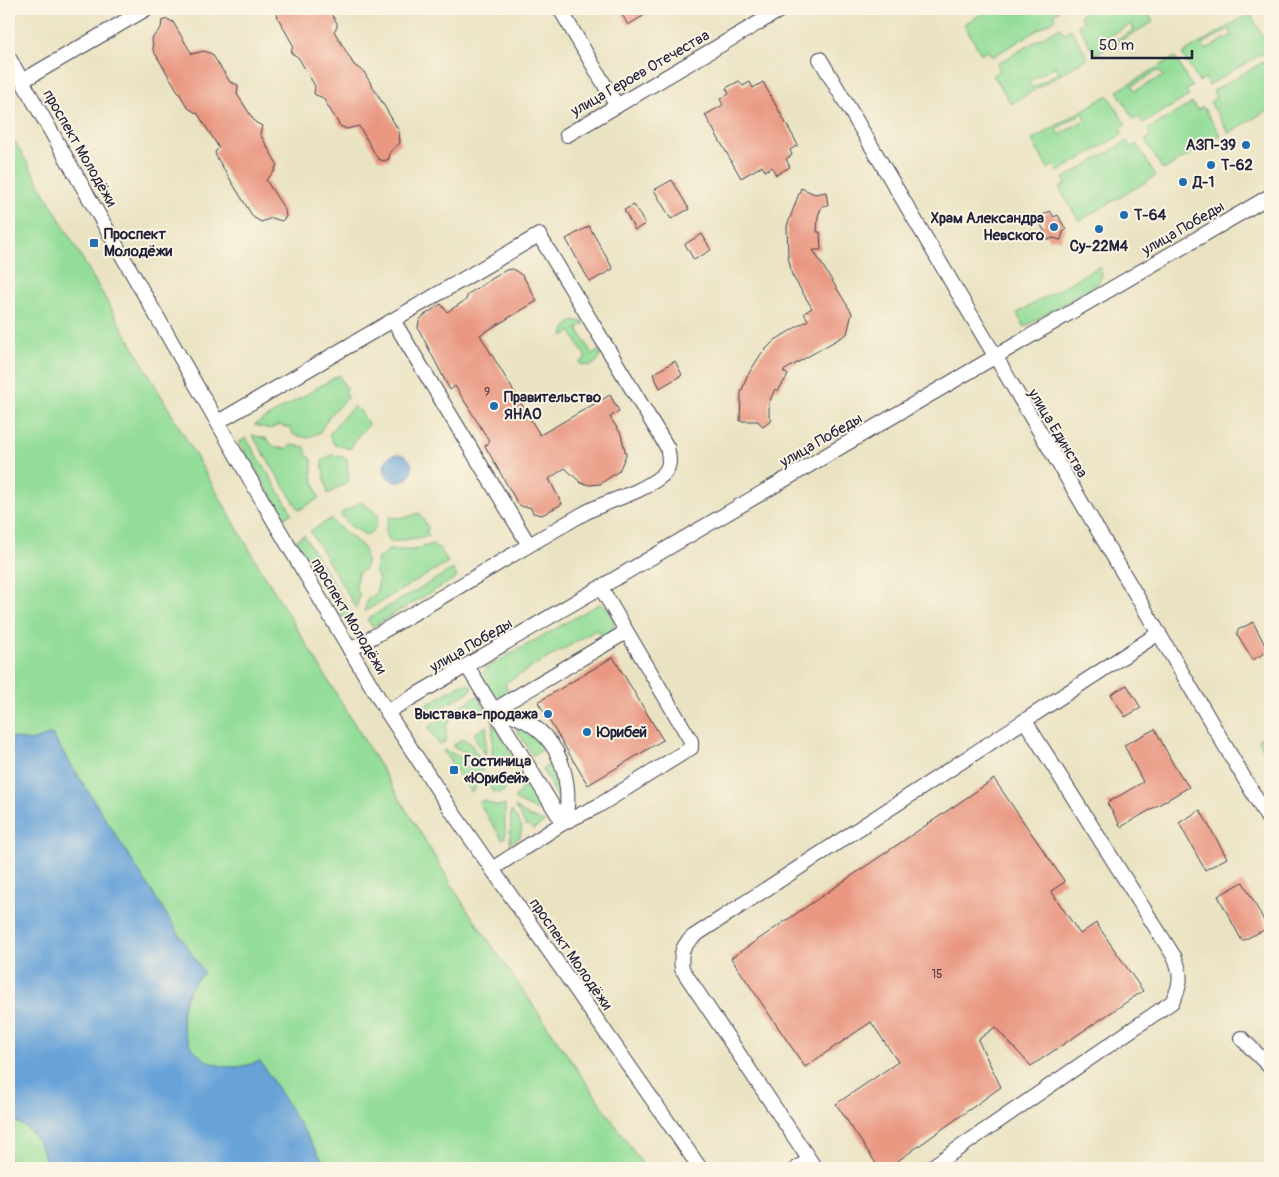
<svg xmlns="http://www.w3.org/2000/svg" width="1279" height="1177" font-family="Pangolin,sans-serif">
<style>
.green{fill:#93dd98;stroke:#5a806a;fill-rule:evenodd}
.water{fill:#68a3d8;stroke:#45628a}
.building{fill:#e99781}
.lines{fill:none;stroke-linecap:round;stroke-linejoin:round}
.minor-casing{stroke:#403f4f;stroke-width:16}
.minor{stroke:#fff;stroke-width:14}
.poi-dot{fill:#1f6fb2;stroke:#fcf5e5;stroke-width:2}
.labels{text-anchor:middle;stroke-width:4;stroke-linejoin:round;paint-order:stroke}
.number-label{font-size:12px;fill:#543f4c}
.street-label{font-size:15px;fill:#22223b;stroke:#fcf5e5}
.poi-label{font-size:15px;font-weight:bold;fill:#22223b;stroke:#fcf5e5;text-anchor:start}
</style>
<rect width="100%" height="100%" fill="#fcf5e5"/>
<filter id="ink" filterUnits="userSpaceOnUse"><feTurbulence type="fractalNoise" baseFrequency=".02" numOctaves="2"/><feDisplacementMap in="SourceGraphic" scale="10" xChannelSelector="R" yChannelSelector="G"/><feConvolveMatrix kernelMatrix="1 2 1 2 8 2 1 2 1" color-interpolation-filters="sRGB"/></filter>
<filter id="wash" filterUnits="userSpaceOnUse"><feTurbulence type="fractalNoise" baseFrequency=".0096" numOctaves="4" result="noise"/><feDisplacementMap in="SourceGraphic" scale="20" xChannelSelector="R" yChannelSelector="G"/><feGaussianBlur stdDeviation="1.12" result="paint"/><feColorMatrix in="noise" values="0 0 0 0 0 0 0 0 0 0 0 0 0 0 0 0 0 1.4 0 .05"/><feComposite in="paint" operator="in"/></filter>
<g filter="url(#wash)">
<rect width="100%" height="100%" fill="#eae3c3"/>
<g class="green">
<path d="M990,9H1058L1059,11L1053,14L1056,19L992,57L988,51L981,54L964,24Z"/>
<path d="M1091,9H1146L1153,22L1095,55L1078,25L1083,22L1080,15ZM1131,24L1134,30L1107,45L1104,39Z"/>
<path d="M1250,13L1270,49L1209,85L1205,78L1199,82L1182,54ZM1229,29L1232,35L1205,50L1202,44Z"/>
<path d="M1060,27L1064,33L1071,29L1088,58L1011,104L993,75L1000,70L997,64ZM1056,66L1059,72L1032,88L1029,82Z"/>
<path d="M1175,57L1192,87L1186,90L1189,96L1143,123L1139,117L1134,120L1117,91ZM1159,70L1163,76L1135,91L1132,86Z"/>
<path d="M1270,58V109L1229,133L1210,102L1216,98L1213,91Z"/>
<path d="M1108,95L1126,125L1120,129L1123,134L1058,172L1054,165L1048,169L1032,140ZM1083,113L1086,119L1059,135L1056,129Z"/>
<path d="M1192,103L1197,110L1203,107L1221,136L1163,170L1145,140L1151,136L1147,130Z"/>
<path d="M9,131L259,566L464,905L645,1168H327L260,1061C196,1088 156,1019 203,973L52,734L31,741L9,737Z"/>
<path d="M1127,141L1131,147L1137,144L1156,176L1079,221L1059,188L1066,184L1063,179Z"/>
<path d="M1100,266L1102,276L1096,285L1024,327L1017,313Z"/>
<path d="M574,320L585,323L577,328L592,354L601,349C601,362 591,370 579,363L586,358L571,332L563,336L565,328Z"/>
<path d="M339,375L347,390L345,392L348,397L330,415L320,432L308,438L294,435L290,428L279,425L270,429L254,425Z"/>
<path d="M354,406L357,411L360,410L369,425L358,436L350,449L334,444L329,435L340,420Z"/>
<path d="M252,435L267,439L274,447L286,449L292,445L305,447L307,455L312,459V475L319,498L299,510Z"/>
<path d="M246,438L292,513L285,518L239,442Z"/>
<path d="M332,455L347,458L349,481L328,494L322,464V461Z"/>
<path d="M361,502L379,515L374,530L366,535L349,525L340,514Z"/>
<path d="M419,513L429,529L426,530L429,536L391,542L385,533L389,517L404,518Z"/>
<path d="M331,519C348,540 371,540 365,569L358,573L356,588L360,595L356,608L310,531Z"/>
<path d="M304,535L351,613L343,618L296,540Z"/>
<path d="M433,544L436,549L439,547L448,562L364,612L368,598L376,594L379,579L375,572L378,558L389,550H413Z"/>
<path d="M453,569L457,577L372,627L367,619Z"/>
<path d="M599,604L607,607L614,621L612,633L604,636L596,630L505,683L508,691L504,697L492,696L482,678L486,668Z"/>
<path d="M469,684L473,689L422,720L416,711L460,685Z"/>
<path d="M477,696L490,717L489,718L481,712L460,713L458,708Z"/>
<path d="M451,713L453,717L446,726V741L439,745L428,727Z"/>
<path d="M510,718L539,737L537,739L543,750L532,755Z"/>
<path d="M493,723L519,765L515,768L502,761L492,762Z"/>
<path d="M487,726L485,756L476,740L475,733Z"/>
<path d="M1270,735V764L1258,739Z"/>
<path d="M463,739L470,743L480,759L452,746Z"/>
<path d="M445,750L483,768L474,790L471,792L443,751Z"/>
<path d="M548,765L558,782L562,779L563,806L542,769Z"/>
<path d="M525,775L550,816V817L514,799L521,790L522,777Z"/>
<circle cx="498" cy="785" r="8"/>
<path d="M483,800L497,806L505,805V838L502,839L479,803Z"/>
<path d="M515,807L530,817L545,822L533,829L529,825L526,826Z"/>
<path d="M511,810L522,827L520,837L510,843Z"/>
<path d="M9,1119C31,1125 44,1146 47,1168H9Z"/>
</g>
<g class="water">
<circle cx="398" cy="468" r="14"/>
<path d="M51,734L204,973C155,1013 194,1089 260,1061L327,1168H47C44,1146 31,1125 9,1119V737L31,741Z"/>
</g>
<g id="blocks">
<g class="building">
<path d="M276,9H328L337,23V27L334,31L354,65L364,72L399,131L400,143L390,152L389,159L384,161L378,159L359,126L347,129L340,126L323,98L314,94L315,86L298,57L291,53L293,45L278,18Z"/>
<path d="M619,9H655L628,25Z"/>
<path d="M167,19L173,22L192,54L204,51L212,54L230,82L238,85L237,94L255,122L262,126L260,134L277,164L274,172L266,180L285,210L286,217L282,221L272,218L261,222L253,217L216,156L215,152L219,148L198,114L188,108L153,50L152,38L161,28L162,21Z"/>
<path d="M739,81L743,86L750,82L753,88L763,82L798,145L790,150L792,155L786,159L790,167L776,175L772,167L765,171L762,166L741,178L705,115L723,105L720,99L729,94L726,88Z"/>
<path d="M672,180L689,209L671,219L654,190Z"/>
<path d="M801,188L815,194L826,192L828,205L822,206L818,216L817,232H820L821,250H813L852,313L847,334L783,371L788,375L778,391L775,389L769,403V416L772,420L763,427L758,421H740L741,393L747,376L761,354L775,340L808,320L804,313L812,308L792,275L788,256L787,226Z"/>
<path d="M634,205L645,224L635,230L624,210Z"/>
<path d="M1050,211L1054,217L1058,215L1066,230L1063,232L1061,240L1053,238L1049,240L1041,225L1045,223L1041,216Z"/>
<path d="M589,226L613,269L590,282L566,239Z"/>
<path d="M702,234L711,250L694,260L685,244Z"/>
<path d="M513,269L523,276L537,301L480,335L540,435L610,395L619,411L610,417L621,434L626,455L619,471L600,484L590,485L581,483L565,468L549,479L562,504L542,515L533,513L530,507H523L518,504L485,446L490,442L455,386L450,390L418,328L419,321L423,316L441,304L447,312L466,300L468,294L506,270Z"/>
<path d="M675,361L682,375L660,388L653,374Z"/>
<path d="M1253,622L1268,651L1253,660L1237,634L1238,630Z"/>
<path d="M613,657L663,740L588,785L538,702Z"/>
<path d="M1127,685L1141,708L1125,717L1111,694Z"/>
<path d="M1155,729L1173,764L1189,787L1121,827L1107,803L1143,782L1124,745Z"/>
<path d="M994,779L1065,882L1051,891L1080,934L1096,923L1143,991L1031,1066L995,1027L978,1040L1001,1087L888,1168H879L836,1104L898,1062L871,1022L805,1067L731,958Z"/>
<path d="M1200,810L1227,858L1205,870L1179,823Z"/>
<path d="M1243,882L1268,928L1242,941L1218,896Z"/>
</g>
</g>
</g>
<g filter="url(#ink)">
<use href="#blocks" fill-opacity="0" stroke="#403f4f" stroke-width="1"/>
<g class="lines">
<g class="minor-casing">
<g id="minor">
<path d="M560,9L617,106"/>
<path d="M9,58L278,528L387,712L451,810L700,1168"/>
<path d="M820,59L1270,822"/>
<path d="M22,81L146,9"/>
<path d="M567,135L782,9"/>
<path d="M393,320L529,545"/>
<path d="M218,422L539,235L667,447C670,459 671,469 660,477C636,496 606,500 581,515C504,559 428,606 350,650"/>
<path d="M467,666L563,823"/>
<path d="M494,710L626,632"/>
<path d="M494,710C536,718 563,745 567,789C568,801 568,812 563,823"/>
<path d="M387,712L1270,196"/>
<path d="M492,869L563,823L598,806L691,748V741L601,588"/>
<path d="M1241,1038L1270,1067"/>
<path d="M797,1168L809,1160"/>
<path d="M815,1168L682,969C680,953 682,946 694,936L1159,633"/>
<path d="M930,1168L1172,1002C1181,986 1182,975 1175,958L1025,721"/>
</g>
</g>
<use href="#minor" class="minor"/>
</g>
</g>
<g class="poi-dot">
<circle cx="1246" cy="145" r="5"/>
<circle cx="1211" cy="165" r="5"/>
<circle cx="1183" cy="182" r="5"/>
<circle cx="1124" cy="215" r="5"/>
<circle cx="1054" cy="227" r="5"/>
<circle cx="1099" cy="229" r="5"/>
<rect x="89" y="238" width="10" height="10" rx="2.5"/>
<circle cx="494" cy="406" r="5"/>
<circle cx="548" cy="714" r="5"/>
<circle cx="587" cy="732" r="5"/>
<rect x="449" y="765" width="10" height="10" rx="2.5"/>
</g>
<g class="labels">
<g class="number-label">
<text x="487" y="396">9</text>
<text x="937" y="978">15</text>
</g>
<g class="street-label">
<text transform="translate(640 73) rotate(-30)" y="5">улица Героев Отечества</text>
<text transform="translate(80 148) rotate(60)" y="5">проспект Молодёжи</text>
<text transform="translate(1183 228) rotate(-30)" y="5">улица Победы</text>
<text transform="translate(1058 433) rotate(59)" y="5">улица Единства</text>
<text transform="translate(821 440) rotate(-30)" y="5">улица Победы</text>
<text transform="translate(349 616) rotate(59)" y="5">проспект Молодёжи</text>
<text transform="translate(471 645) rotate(-30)" y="5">улица Победы</text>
<text transform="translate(571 954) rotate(55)" y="5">проспект Молодёжи</text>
</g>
<g class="poi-label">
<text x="1236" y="150" text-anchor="end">АЗП-39</text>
<text x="1221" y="170">Т-62</text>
<text x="1193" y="187">Д-1</text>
<text x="1134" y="220">Т-64</text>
<text x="1044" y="223" text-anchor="end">Храм Александра<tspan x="1044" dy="17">Невского</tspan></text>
<text x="104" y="239">Проспект<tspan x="104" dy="17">Молодёжи</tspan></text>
<text x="1099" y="251" text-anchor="middle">Су-22М4</text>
<text x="504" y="402">Правительство<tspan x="504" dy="17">ЯНАО</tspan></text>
<text x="538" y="719" text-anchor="end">Выставка-продажа</text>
<text x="597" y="737">Юрибей</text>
<text x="464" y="766">Гостиница<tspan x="464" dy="17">«Юрибей»</tspan></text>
</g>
</g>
<rect width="1279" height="1177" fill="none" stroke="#fcf5e5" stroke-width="30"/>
<path d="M1092 50v8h100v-8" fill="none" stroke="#22223b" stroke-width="2.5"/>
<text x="1099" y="50" font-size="15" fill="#22223b" stroke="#fcf5e5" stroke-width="4" paint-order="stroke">50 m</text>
</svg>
